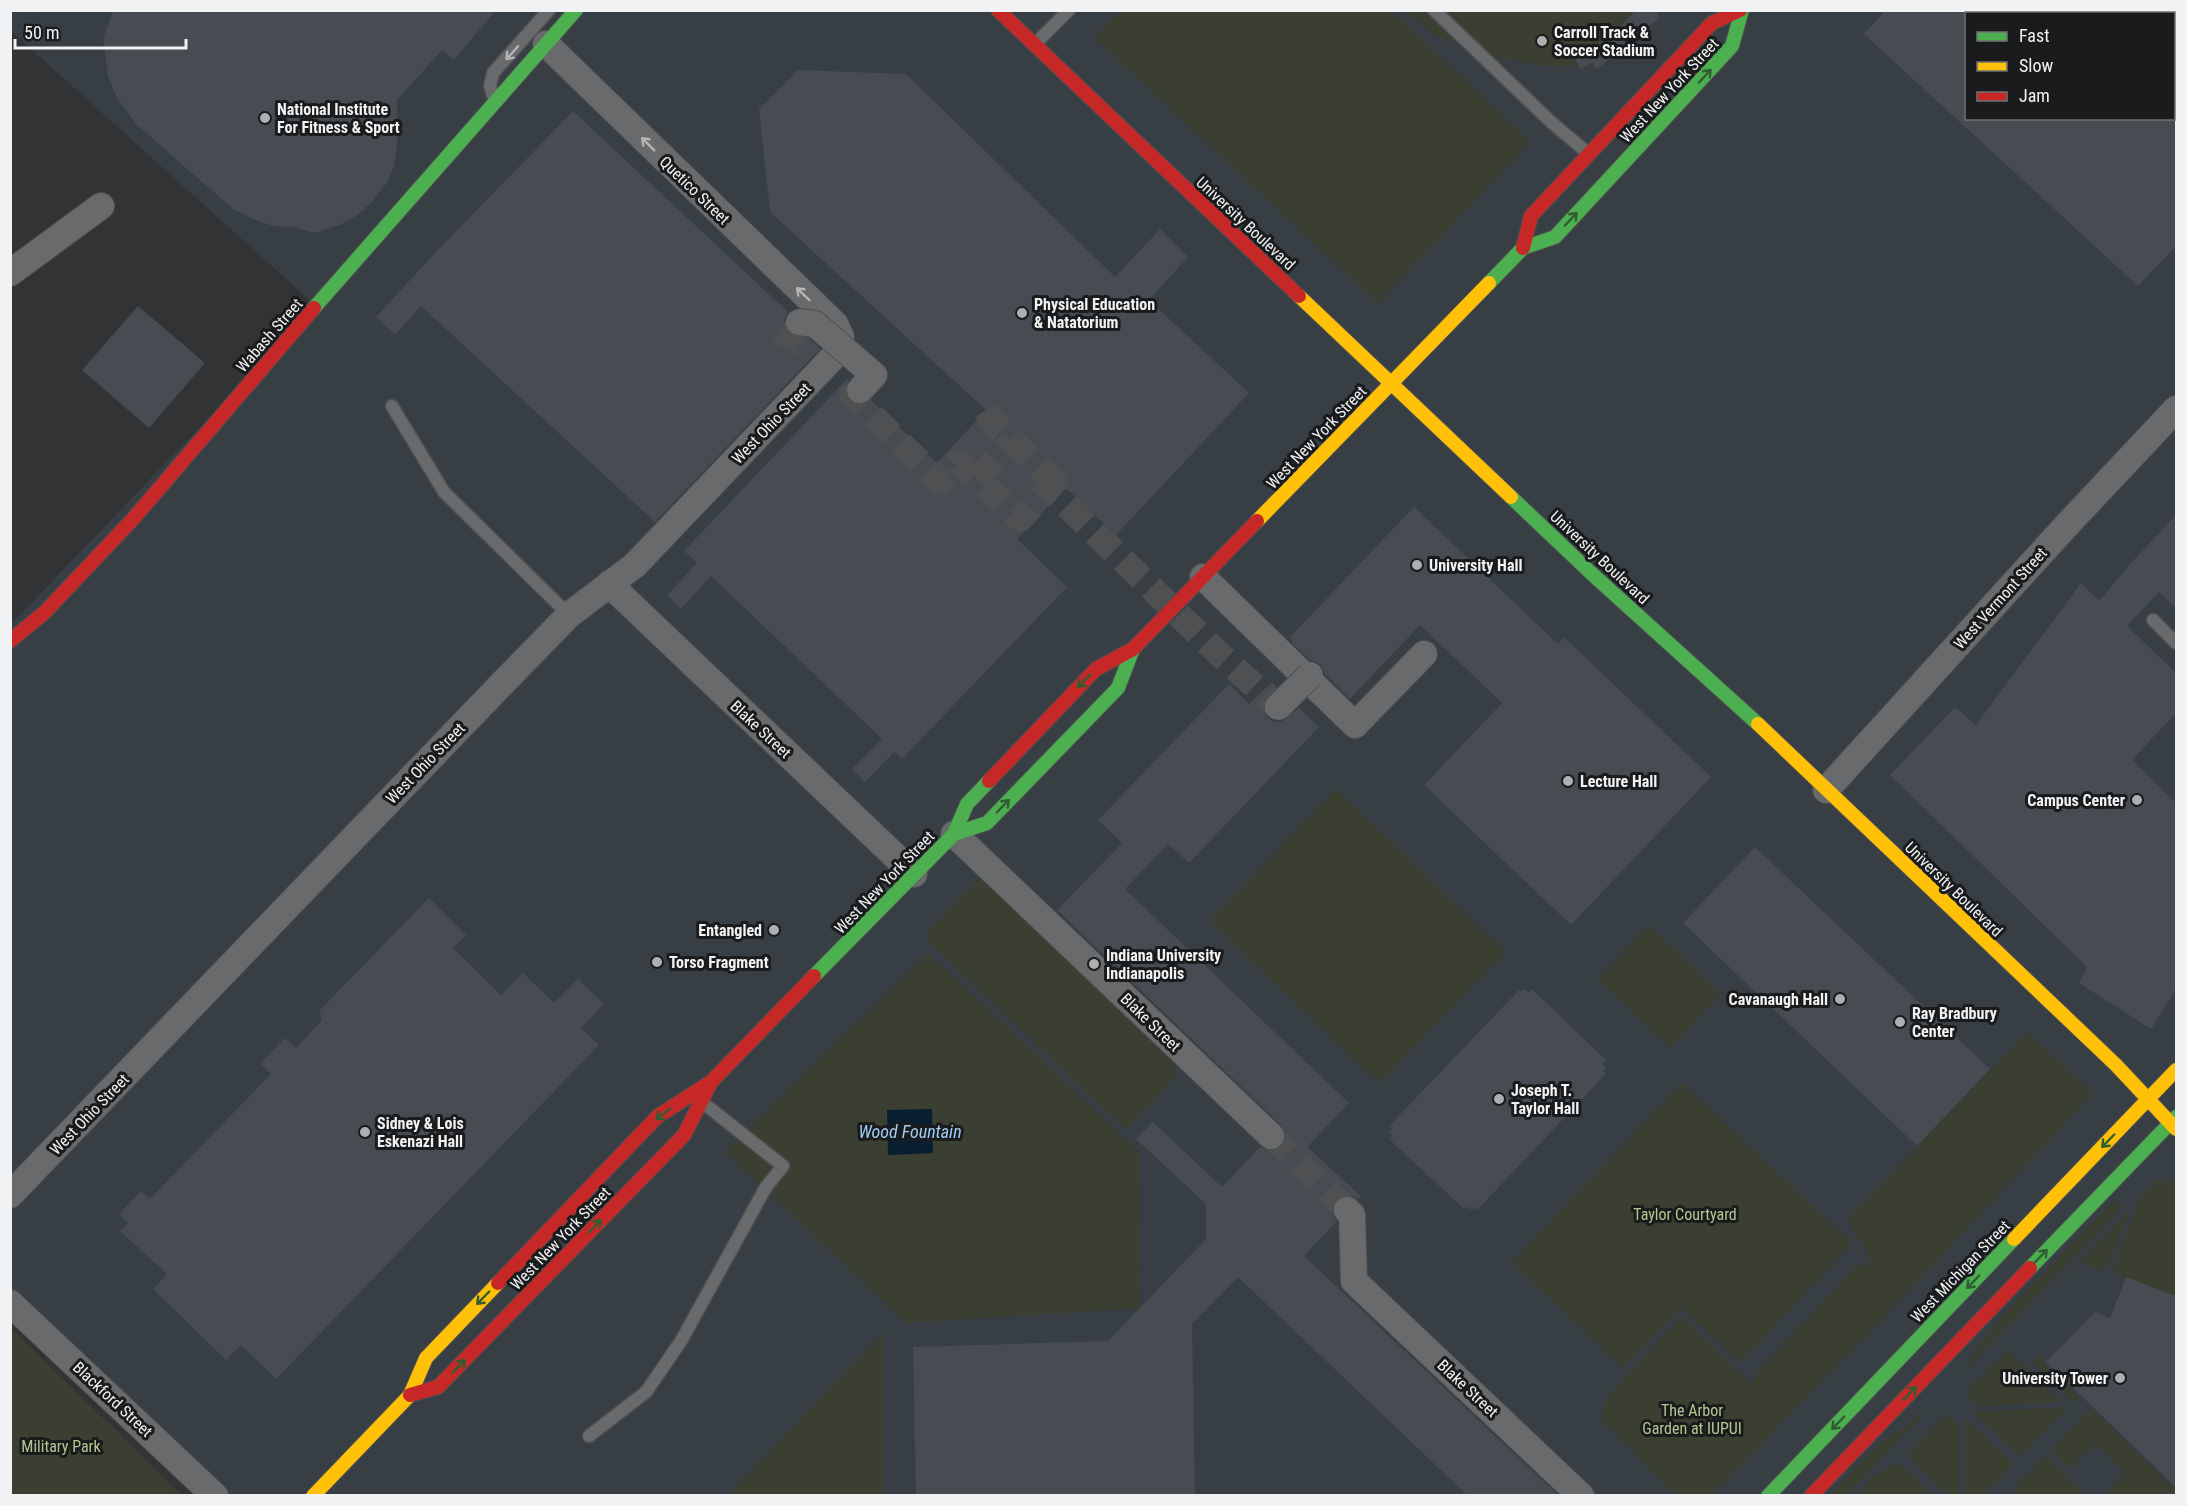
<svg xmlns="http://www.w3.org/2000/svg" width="2187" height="1506" font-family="'Roboto Condensed',sans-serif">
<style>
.built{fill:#373e44;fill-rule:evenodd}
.green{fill:#3b3f31}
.water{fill:#091e30}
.building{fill:#464c51}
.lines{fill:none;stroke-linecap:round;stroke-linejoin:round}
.street-tunnel{stroke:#4e5052;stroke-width:26;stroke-dasharray:26 13;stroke-linecap:butt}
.lane-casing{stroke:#4d4f50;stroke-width:15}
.street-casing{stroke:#4d4f50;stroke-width:28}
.fast-casing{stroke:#4d4f50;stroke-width:16}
.slow-casing{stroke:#4d4f50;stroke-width:16}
.jam-casing{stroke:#4d4f50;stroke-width:16}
.lane{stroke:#686a6b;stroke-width:12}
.street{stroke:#686a6b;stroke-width:26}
.fast{stroke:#4caf50;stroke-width:14}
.slow{stroke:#ffc107;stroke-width:14}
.jam{stroke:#c62828;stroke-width:14}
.street-bridge-casing{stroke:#4d4f50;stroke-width:28;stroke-linecap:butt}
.street-bridge{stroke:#686a6b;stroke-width:26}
.oneway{stroke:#b3b5b6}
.oneway2{stroke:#305e33}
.poi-dot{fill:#adafb0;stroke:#1a1b1c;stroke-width:2}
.labels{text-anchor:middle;stroke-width:6;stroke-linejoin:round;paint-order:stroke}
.poi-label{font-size:16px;font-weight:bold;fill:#f0f2f3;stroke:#1a1b1c;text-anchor:start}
.street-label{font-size:16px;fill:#f0f2f3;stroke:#1a1b1c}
.park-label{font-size:16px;fill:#b4c790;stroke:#1a1b1c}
.water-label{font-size:18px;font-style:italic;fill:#9eccf7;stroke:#1a1b1c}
</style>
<rect width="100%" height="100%" fill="#313335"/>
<path class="built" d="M11,10L2176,11V1495H215L11,1303V624L316,306L11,31ZM1966,14H2174V118H1966Z"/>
<g class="green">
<path d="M1120,11H1392L1530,142L1378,303L1094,37Z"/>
<path d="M1408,11H1662L1627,47L1593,65L1549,67L1491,56L1434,35Z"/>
<path d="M1336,789L1505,952L1379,1083L1210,921Z"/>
<path d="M980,877L1175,1061L1174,1078L1126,1129L928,941L927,933Z"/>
<path d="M1649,925L1721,994L1670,1048L1598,979Z"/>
<path d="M928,953L1139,1152L1140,1308L907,1323L726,1153L731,1146Z"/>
<path d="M2027,1032L2093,1093L1901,1299L1712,1495H1675L1601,1418L1607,1398L1681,1317L1752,1384L1755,1380L1752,1378L1857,1265L1863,1268L1872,1259L1847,1220Z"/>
<path d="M1682,1083L1852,1243L1740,1363L1681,1307L1623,1368L1512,1262Z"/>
<path d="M2156,1181H2175L2176,1183V1296L2113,1272L2140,1198Z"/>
<path d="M2115,1199L2123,1206L1966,1370L1964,1368L1995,1324Z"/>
<path d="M2129,1211L2106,1270L2103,1268L2102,1271L2080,1263L2049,1293Z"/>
<path d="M11,1328L182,1495H11Z"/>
<path d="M884,1332V1495H737L732,1491Z"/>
<path d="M2007,1350L2060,1402L1979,1406L1966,1393Z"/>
<path d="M2043,1355L2046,1358L2043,1362L2078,1396L2073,1402L2034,1364V1361L2039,1356Z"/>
<path d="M2068,1407L2020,1457L1973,1412Z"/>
<path d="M2091,1408L2176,1491V1495H2105L2126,1473L2095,1443L2070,1469L2051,1450Z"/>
<path d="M1929,1409L1846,1495L1829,1496L1876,1447Z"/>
<path d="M1947,1413L1960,1425L1959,1495H1948L1907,1455Z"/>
<path d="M1966,1419L2013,1464L1983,1495H1965Z"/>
<path d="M2045,1456L2086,1495H2019L2013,1489Z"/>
<path d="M1899,1463L1934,1495H1923L1919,1492L1915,1495H1855L1876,1474Z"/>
</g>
<path class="water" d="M932,1109L933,1153L888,1155L887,1110Z"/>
<g class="building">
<path d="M113,10H496L454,60L442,50L397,100V146L394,167L386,184L371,203L356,216L340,225L314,233L293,227L273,226L253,219L233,209L137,125L117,98L108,76L103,39Z"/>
<path d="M1636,10H1660L1657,13L1660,17L1597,69L1592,63L1581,69L1575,60L1618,30Z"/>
<path d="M1886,10H1966V118H2176V246L2138,286L1864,34Z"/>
<path d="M798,70L906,74L1115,277L1160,229L1188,257L1149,300L1249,393L1116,535L1066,488L1017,539L1067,587L902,759L894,752L865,782L852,769L882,739L711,576L681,609L667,595L697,563L684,551L847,379L849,380L845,387L846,394L850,401L856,404H864L871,400L937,463L986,410L770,212L759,109Z"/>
<path d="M573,111L788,312L784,321L785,327L790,334L809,338L820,349L655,522L421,306L395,335L376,317L437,251Z"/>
<path d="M138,306L205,363L149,428L82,370Z"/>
<path d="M1414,507L1558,644L1564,637L1711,777L1571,925L1424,785L1502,703L1420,625L1350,699L1325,674L1321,665L1310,660L1293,644L1290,637Z"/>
<path d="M2176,515V608L2159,592L2127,626L2176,673V713L2132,760L2176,803V989L2151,1029L2079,983L2087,967L1890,775L1955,707L1976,725L2081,583L2099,601L2130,564Z"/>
<path d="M1272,682L1277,687L1263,704L1264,711L1268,718L1275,722L1282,721L1299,708L1319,727L1189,863L1168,844L1125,889L1349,1103L1307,1147L1361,1196L1358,1199L1351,1196L1344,1195L1336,1200L1333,1206L1332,1213L1337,1221L1304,1256L1559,1496H1468L1238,1277L1192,1324L1195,1496H916L913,1347L1108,1341L1206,1239V1204L1136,1139L1153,1122L1222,1187L1260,1147L1267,1150H1275L1281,1147L1285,1140V1132L1281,1125L1057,910L1122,843L1098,820L1229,684L1249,704Z"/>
<path d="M1755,847L1990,1069L1917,1146L1683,923Z"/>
<path d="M429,898L466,935L453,948L501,995L523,973L554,1003L578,979L604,1004L581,1028L599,1045L276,1379L241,1345L226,1360L153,1289L167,1274L120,1231L128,1223L119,1214L141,1191L150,1199L271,1074L260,1064L285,1038L296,1048L322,1020L319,1011Z"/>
<path d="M1525,989L1529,993L1532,989L1606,1060L1602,1064L1606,1067L1603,1071L1606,1074L1477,1210L1474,1207L1471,1210L1467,1206L1464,1209L1389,1139L1393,1135L1389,1132L1392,1128L1389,1126L1519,990L1521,992Z"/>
<path d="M2126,1277L2176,1296V1487L2046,1362L2095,1312L2110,1318Z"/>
</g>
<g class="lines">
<g class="street-tunnel">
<path d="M784,349L799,322"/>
<path d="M860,390L852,396L940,482L959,462L1020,519L1049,488L1218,653L1278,707"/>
<path d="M986,410L996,426L1055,482L1058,496"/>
<path d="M977,479L1012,442"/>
<path d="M1271,1136L1347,1210"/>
</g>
<g class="lane-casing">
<g id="lane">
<path d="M1434,10L1551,122L1589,154"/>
<path d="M1035,44L1069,10"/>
<path d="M494,98L490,86L493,73L549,10"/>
<path d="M392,406L444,492L569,615"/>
<path d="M2153,620L2176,643"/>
<path d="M589,1436L646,1392L681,1341L766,1187L783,1166L702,1102"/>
</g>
</g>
<g class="street-casing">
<g id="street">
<path d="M10,273L101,206"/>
<path d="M1203,577L1355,725L1424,654"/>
<path d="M609,584L914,874"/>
<path d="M1826,790L2066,526L2176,409"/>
<path d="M954,834L1271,1136"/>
<path d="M10,1195L494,692L569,615L635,565L838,352L841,337L835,324L546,44"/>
<path d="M1347,1210L1352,1215L1354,1281L1581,1496"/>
<path d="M10,1303L215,1496"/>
</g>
</g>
<g class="fast-casing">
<g id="fast">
<path d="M1489,283L1523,248L1555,237L1732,46L1742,10"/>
<path d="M314,308L576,10"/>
<path d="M1511,497L1591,573L1758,724"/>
<path d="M954,834L987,823L1118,688L1133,649"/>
<path d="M814,976L954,834L967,804L989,781"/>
<path d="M2030,1268L2176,1117"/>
<path d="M1768,1496L2014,1239"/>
</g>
</g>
<g class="slow-casing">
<g id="slow">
<path d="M1299,296L1511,497"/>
<path d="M1257,521L1489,283"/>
<path d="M1758,724L2116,1065L2176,1129"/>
<path d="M2014,1239L2176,1070"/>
<path d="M313,1496L410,1395L426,1358L498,1283"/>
</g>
</g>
<g class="jam-casing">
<g id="jam">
<path d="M998,10L1299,296"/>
<path d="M1523,248L1531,216L1712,23L1740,10"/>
<path d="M10,641L44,613L133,519L314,308"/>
<path d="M989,781L1096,669L1133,649L1257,521"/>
<path d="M498,1283L658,1116L711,1082L814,976"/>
<path d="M410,1395L438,1387L684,1135L710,1084"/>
<path d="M1811,1496L2030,1268"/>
</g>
</g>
<use href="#lane" class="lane"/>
<use href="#street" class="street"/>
<use href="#fast" class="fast"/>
<use href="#slow" class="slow"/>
<use href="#jam" class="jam"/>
<g class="street-bridge-casing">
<g id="street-bridge">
<path d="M799,322L815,324L874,375L860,390"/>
<path d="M1278,707L1310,675"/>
</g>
</g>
<use href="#street-bridge" class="street-bridge"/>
</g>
<defs><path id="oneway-shaft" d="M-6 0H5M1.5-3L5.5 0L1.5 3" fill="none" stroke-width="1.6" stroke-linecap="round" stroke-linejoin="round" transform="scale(1.5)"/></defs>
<g class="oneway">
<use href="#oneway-shaft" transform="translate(512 53) rotate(132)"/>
<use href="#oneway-shaft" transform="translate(648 144) rotate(-135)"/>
<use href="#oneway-shaft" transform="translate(803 294) rotate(-136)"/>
</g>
<g class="oneway2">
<use href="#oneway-shaft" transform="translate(1705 76) rotate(-47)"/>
<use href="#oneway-shaft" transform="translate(1571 219) rotate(-47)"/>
<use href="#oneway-shaft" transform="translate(1084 681) rotate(134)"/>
<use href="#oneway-shaft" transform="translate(1003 806) rotate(-46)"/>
<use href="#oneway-shaft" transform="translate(663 1114) rotate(143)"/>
<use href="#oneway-shaft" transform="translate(2108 1141) rotate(134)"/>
<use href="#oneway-shaft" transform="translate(595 1226) rotate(-46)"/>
<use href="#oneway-shaft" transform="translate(2041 1256) rotate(-46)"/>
<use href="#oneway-shaft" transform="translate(1973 1282) rotate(134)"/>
<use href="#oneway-shaft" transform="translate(483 1298) rotate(134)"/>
<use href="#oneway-shaft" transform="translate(459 1366) rotate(-46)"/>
<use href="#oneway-shaft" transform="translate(1910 1393) rotate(-46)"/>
<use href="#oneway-shaft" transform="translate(1838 1423) rotate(134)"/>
</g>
<g class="poi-dot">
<circle cx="1542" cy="41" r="6"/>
<circle cx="265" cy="118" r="6"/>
<circle cx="1022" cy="313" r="6"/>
<circle cx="1417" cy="565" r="6"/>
<circle cx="1568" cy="781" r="6"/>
<circle cx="2137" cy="800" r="6"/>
<circle cx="774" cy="930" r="6"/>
<circle cx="657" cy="962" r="6"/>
<circle cx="1094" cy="964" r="6"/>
<circle cx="1840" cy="999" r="6"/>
<circle cx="1900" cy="1022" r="6"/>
<circle cx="1499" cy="1099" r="6"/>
<circle cx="365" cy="1132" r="6"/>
<circle cx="2120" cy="1378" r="6"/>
</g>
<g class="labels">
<g class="poi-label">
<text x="1554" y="38">Carroll Track &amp;<tspan x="1554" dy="18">Soccer Stadium</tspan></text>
<text x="277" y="115">National Institute<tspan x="277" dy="18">For Fitness &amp; Sport</tspan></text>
<text x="1034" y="310">Physical Education<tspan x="1034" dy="18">&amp; Natatorium</tspan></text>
<text x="1429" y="571">University Hall</text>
<text x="1580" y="787">Lecture Hall</text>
<text x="2125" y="806" text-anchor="end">Campus Center</text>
<text x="762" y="936" text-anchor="end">Entangled</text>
<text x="1106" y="961">Indiana University<tspan x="1106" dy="18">Indianapolis</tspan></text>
<text x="669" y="968">Torso Fragment</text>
<text x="1828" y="1005" text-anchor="end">Cavanaugh Hall</text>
<text x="1912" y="1019">Ray Bradbury<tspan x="1912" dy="18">Center</tspan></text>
<text x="1511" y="1096">Joseph T.<tspan x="1511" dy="18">Taylor Hall</tspan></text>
<text x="377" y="1129">Sidney &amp; Lois<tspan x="377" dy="18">Eskenazi Hall</tspan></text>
<text x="2108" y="1384" text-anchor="end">University Tower</text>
</g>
<g class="street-label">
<text transform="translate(1669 90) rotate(-47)" y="6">West New York Street</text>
<text transform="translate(695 190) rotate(44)" y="6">Quetico Street</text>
<text transform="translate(1246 223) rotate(43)" y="6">University Boulevard</text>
<text transform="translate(269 335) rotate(-49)" y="6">Wabash Street</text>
<text transform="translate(771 423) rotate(-46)" y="6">West Ohio Street</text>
<text transform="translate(1316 437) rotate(-46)" y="6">West New York Street</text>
<text transform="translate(1600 557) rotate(43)" y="6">University Boulevard</text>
<text transform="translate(2000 598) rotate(-48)" y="6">West Vermont Street</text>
<text transform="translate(761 729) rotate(43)" y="6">Blake Street</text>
<text transform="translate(425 763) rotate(-46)" y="6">West Ohio Street</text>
<text transform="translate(884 882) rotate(-46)" y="6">West New York Street</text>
<text transform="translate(1954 889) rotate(44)" y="6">University Boulevard</text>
<text transform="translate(1151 1022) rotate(44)" y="6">Blake Street</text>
<text transform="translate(89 1114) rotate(-46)" y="6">West Ohio Street</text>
<text transform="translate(560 1238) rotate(-46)" y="6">West New York Street</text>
<text transform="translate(1960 1271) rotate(-46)" y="6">West Michigan Street</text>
<text transform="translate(1468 1388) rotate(43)" y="6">Blake Street</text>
<text transform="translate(113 1399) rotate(43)" y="6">Blackford Street</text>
</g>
<g class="park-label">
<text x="1685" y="1220">Taylor Courtyard</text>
<text x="1692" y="1416">The Arbor<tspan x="1692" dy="18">Garden at IUPUI</tspan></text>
<text x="61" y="1452">Military Park</text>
</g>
<g class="water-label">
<text x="910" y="1138">Wood Fountain</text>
</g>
</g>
<rect width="2187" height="1506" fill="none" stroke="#f0f2f3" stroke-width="24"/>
<rect x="1965" y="12" width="210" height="108" fill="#1a1b1c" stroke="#707172" stroke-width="1.5"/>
<rect x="1977" y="32" width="30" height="9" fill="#4caf50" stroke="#707172" stroke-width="1.5"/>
<text x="2019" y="42" font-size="18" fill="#f0f2f3">Fast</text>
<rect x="1977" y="62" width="30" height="9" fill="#ffc107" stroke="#707172" stroke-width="1.5"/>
<text x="2019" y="72" font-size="18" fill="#f0f2f3">Slow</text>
<rect x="1977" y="92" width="30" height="9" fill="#c62828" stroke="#707172" stroke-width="1.5"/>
<text x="2019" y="102" font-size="18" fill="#f0f2f3">Jam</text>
<path d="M15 39v9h171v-9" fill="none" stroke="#f0f2f3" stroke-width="3"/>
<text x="24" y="39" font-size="18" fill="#f0f2f3" stroke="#1a1b1c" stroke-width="4.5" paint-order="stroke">50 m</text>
</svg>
